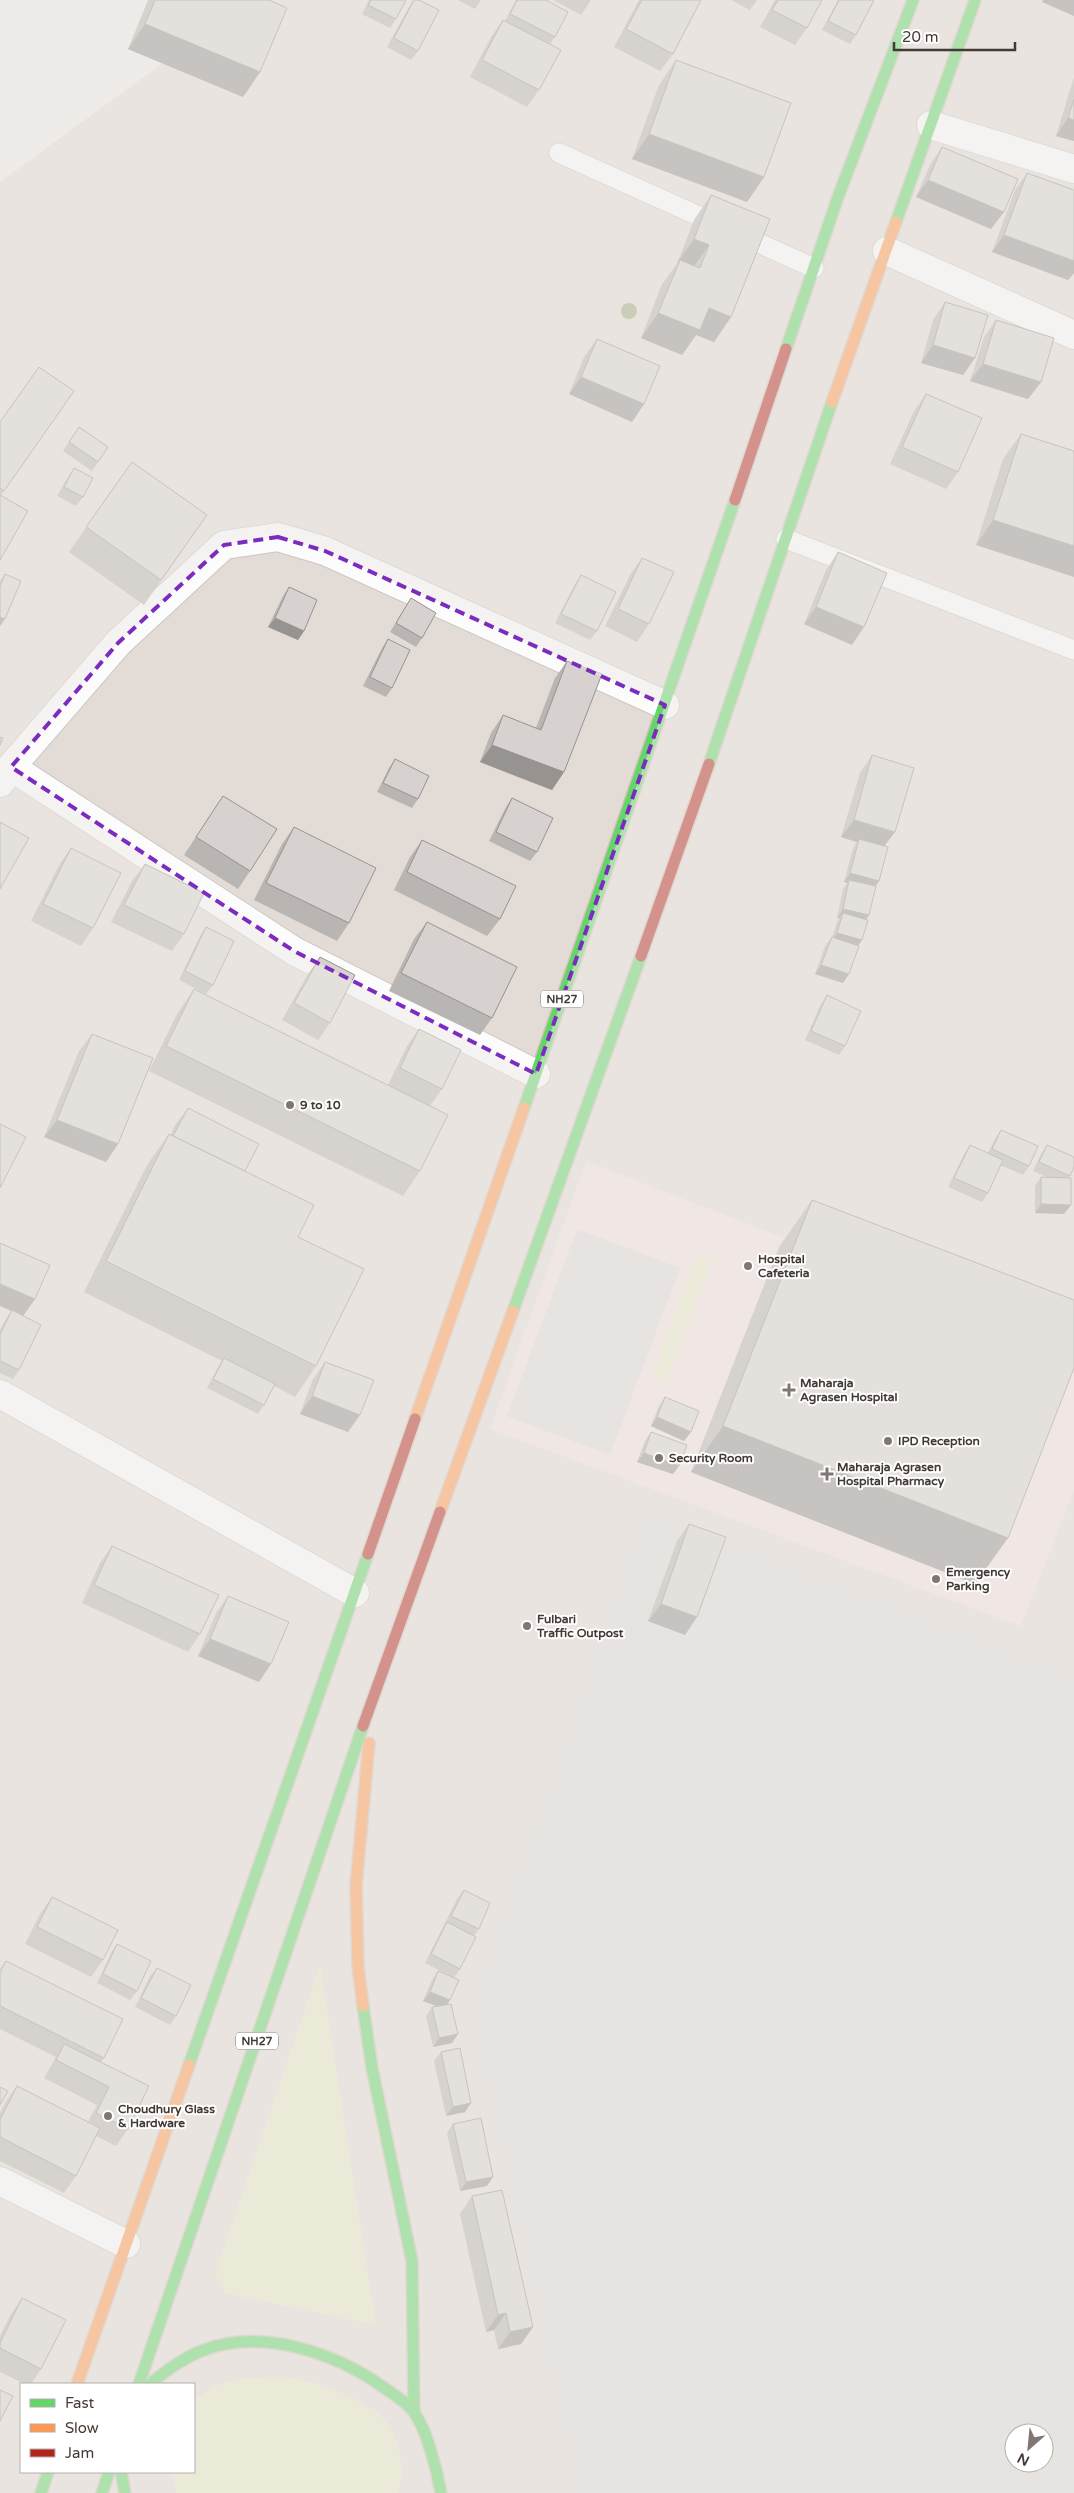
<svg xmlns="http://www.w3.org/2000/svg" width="1074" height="2493" font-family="'Varela Round',sans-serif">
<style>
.residential{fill:#e3dbd5;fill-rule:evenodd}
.medical{fill:#f1e0e1}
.green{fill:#e6e9c8}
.parking{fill:#dedad8;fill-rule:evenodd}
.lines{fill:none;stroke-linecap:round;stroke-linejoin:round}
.lane-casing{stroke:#cbc7c4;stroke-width:21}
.street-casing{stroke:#cbc7c4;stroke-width:30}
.fast-casing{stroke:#d1c0b5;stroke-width:14}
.slow-casing{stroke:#d1c0b5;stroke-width:14}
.jam-casing{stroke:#d1c0b5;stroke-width:14}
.lane{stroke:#fcfcfc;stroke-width:19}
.street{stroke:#fcfcfc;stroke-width:28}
.fast{stroke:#63d668;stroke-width:11}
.slow{stroke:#ff974d;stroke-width:11}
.jam{stroke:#b3261e;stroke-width:11}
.tree{fill:#9eab7e}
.wall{fill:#b9b5b2}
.shaded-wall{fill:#969391}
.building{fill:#d7d2cf;stroke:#969391}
.marked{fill:none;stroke:#7b2cbf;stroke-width:4;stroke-dasharray:10 6;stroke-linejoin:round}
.poi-dot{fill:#807773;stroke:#fff;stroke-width:2}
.labels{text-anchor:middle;stroke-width:4;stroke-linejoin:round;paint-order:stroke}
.shield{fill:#fff;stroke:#7c7471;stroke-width:1}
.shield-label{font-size:11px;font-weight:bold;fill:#443934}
.poi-label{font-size:12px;font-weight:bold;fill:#443934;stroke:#fff;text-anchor:start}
</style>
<rect width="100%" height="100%" fill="#eeebe8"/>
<path class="residential" d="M249,0H1074V2493H0V182ZM21,2384H194V2472H21ZM1014,2433H1044V2463H1014Z"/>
<path class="medical" d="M586,1161L1074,1351V1490L1021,1626L490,1429Z"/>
<g class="green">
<path d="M697,1256L712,1262L666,1380L652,1375Z"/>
<path d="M320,1965L376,2325L225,2293L215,2274Z"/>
<path d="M246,2378C261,2378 277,2376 292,2378C317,2382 353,2396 374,2410C398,2427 407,2466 398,2493H176L172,2472H194V2400L214,2386Z"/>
</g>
<g class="parking">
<path d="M577,1229L680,1268L610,1455L507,1416Z"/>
<path d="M641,1506L1074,1671V2493H574L466,2013ZM1014,2433H1044V2463H1014Z"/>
</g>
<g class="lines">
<g class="lane-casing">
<g id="lane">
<path d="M559,153L814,268"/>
<path d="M786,539L1074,650"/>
</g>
</g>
<g class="street-casing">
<g id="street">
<path d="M931,125L1074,169"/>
<path d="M887,251L1074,335"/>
<path d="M11,767L294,951L536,1074"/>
<path d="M0,783L11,767L118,643L224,545L278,537L325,551L665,705"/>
<path d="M0,1394L355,1593"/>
<path d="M0,2181L126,2244"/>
</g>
</g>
<g class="fast-casing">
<g id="fast">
<path d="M896,222L975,0"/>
<path d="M786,349L838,197L913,0"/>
<path d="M709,764L832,402"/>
<path d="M524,1108L735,500"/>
<path d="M513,1311L641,956"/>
<path d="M363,2006L372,2068L412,2261L414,2412"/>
<path d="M189,2065L368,1554"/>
<path d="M139,2384L363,1726"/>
<path d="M150,2384C167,2370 183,2358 204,2350C263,2328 335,2353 383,2387C393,2394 405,2401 413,2411C427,2429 437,2471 441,2493"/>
<path d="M121,2472L125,2493"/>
<path d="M41,2493L48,2472"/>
<path d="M102,2493L109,2472"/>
</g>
</g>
<g class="slow-casing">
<g id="slow">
<path d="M832,402L896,222"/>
<path d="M415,1419L524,1108"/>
<path d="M440,1512L513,1311"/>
<path d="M363,2006L358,1966L356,1886L369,1743"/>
<path d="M77,2384L189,2065"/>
</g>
</g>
<g class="jam-casing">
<g id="jam">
<path d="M735,500L786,349"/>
<path d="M641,956L709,764"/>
<path d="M368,1554L415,1419"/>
<path d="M363,1726L440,1512"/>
</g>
</g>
<use href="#lane" class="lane"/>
<use href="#street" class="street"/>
<use href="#fast" class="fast"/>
<use href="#slow" class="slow"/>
<use href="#jam" class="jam"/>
</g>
<circle class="tree" cx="629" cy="311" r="8"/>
<g class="wall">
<path d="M148,0H269L260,72L243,97L128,49Z"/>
<path d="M369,0H406L396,19L390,28L362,14Z"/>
<path d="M413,0H419L418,51L411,60L387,47L409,7Z"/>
<path d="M458,0H481L475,9Z"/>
<path d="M516,0H546L555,37L550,44L539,90L527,107L470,77L491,37L503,20L505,21Z"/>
<path d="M553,0H591L581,15Z"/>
<path d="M639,0H701L673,54L660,71L614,47Z"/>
<path d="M731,0H757L750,10Z"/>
<path d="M775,0H822L807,28L795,45L760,27Z"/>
<path d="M838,0H874L856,35L850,44L822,30Z"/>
<path d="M676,60L764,177L747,202L632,159L659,85Z"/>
<path d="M1074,77V141L1056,136Z"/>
<path d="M942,147L991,229L916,197L930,165Z"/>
<path d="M1027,173L1074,190V273L1068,280L992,252L1015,190Z"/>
<path d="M711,195L731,317L714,342L696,335L682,355L641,338L662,284L677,264L694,220Z"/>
<path d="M945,302L975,358L963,375L921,363L933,320Z"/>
<path d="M996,320L1041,382L1028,399L970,381L984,337Z"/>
<path d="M597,339L644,404L632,422L569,394L584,357Z"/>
<path d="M74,391L1,495L0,560V422Z"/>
<path d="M926,394L958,472L946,489L890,464L914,411Z"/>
<path d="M79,427L108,447L92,471L63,451Z"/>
<path d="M1021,434L1074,451L976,545L1003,459Z"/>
<path d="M132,462L207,515L144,605L69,552Z"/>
<path d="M74,468L83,497L76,506L57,496L68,477Z"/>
<path d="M838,552L852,645L804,624L826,570Z"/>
<path d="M642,558L649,624L637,642L605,626L630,575Z"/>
<path d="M5,574V619L0,626V581Z"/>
<path d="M581,575L597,631L590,640L555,623L575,584Z"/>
<path d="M289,587L304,631L298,640L268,627L283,596Z"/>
<path d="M411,598L422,638L416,647L390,632Z"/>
<path d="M388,639L392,688L386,697L363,686L382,648Z"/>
<path d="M567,661L564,772L552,790L480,762L491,733L503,715L536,728L555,678Z"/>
<path d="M872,755L885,846L876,886L858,946L849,974L843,983L815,974L825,946L832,937L837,922L839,918H837L843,889L847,883L844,882L853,848L857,842L841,837L860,773Z"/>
<path d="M395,759L418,799L412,808L377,792L389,768Z"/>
<path d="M223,796L250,871L238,889L184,855Z"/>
<path d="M512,798L537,852L530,861L489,841L506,807Z"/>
<path d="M294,827L349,923L337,941L254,900L282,844Z"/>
<path d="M422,840L500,919L487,936L394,890L410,857Z"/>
<path d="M71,848L93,928L81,946L31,921L59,865Z"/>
<path d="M145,864L184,934L172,951L111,922L132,881Z"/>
<path d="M427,922L492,1018L480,1035L389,991L414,939Z"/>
<path d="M206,927L213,985L206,994L179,980L200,936Z"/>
<path d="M320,957L330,1023L318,1040L282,1020L308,974Z"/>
<path d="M194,989L388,1085L407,1046L419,1029L442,1089L430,1106L420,1171L403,1196L149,1071L177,1014Z"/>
<path d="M827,995L845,1046L839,1055L805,1040L821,1004Z"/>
<path d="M92,1034L118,1144L106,1162L44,1137L79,1051Z"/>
<path d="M188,1108L245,1171L298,1237L316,1366L295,1397L274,1386L264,1405L258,1414L207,1388L218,1367L222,1361L84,1292L147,1165L169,1134H171L175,1125Z"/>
<path d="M1001,1130L1029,1166L1023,1175L1000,1165L988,1193L982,1202L948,1187L964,1154L970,1145L988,1153L995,1139Z"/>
<path d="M1047,1145L1070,1176L1068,1178L1064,1214L1035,1213V1186L1041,1177H1047L1033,1171L1041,1154Z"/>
<path d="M812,1200L975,1584L691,1472L779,1247Z"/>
<path d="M35,1299L23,1316L19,1370L13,1379L0,1373V1330L6,1319L11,1311Z"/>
<path d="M325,1362L348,1432L300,1414L313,1379Z"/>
<path d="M665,1397L691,1432L684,1441L651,1426L659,1406Z"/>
<path d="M651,1432L673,1474L637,1462L645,1441Z"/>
<path d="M689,1524L685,1635L648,1621L677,1541Z"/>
<path d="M112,1546L200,1634L188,1652L82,1603L100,1563Z"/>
<path d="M228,1596L259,1682L198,1656L216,1613Z"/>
<path d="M464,1890L479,1929L474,1936L460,1969L454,1978L450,2000L447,2004L452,2043L433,2047L426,2016L432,2007L438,2006L423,2001L432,1980L438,1971L450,1976L425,1963L457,1899Z"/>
<path d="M52,1897L103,1960L91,1977L25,1944L40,1914Z"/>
<path d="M117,1944L137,1991L130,2000L97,1983L111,1953Z"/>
<path d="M6,1961L104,2058L101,2062L128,2129L116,2146L96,2136L76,2176L64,2193L0,2161V2113L5,2103L17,2086L88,2122L97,2105L44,2078L56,2057L0,2029V1969Z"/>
<path d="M157,1968L176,2016L170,2025L135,2007L150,1976Z"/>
<path d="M441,2052L465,2112L446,2116L434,2061Z"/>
<path d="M453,2124L487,2186L460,2191L447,2133Z"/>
<path d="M472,2196L533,2327L521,2344L498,2349L494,2330L486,2332L460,2214Z"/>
<path d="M22,2298L41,2369L31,2384H25L0,2372V2336L10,2316Z"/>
</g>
<g class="shaded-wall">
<path d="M1043,0H1074V16L1042,2Z"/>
<path d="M145,24L260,72L243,97L128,49Z"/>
<path d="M1068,118L1074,120V141L1056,136Z"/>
<path d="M649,134L764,177L747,202L632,159Z"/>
<path d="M928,180L1004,212L991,229L916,197Z"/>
<path d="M1004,235L1074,261V273L1068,280L992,252Z"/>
<path d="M694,239L709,245L692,269L680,260L676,264Z"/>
<path d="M709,308L731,317L714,342L696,335L682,355L641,338L658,313Z"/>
<path d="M933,345L975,358L963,375L921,363Z"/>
<path d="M983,364L1041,382L1028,399L970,381Z"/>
<path d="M581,377L644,404L632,422L569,394Z"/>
<path d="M993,520L1074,546V577L976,545Z"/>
<path d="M816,607L864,627L852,645L804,624Z"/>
<path d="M0,617L5,619L0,626Z"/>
<path d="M275,618L304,631L298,640L268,627Z"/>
<path d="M492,745L564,772L552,790L480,762Z"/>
<path d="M854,820L895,832L882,849L859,839L857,842L841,837Z"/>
<path d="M850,873L879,881L873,890L849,880L847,883L844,882Z"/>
<path d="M843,909L869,915L863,924L843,913L839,918H837Z"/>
<path d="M837,933L862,940L856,949L831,942Z"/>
<path d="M821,965L849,974L843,983L815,974Z"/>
<path d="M57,1120L118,1144L106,1162L44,1137Z"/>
<path d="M1041,1204L1071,1205L1064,1214L1035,1213Z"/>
<path d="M0,1284L35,1299L23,1316L0,1306Z"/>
<path d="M312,1396L360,1415L348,1432L300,1414Z"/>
<path d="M657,1417L691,1432L684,1441L651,1426Z"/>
<path d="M723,1426L1008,1538L975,1584L691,1472Z"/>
<path d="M644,1453L679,1466L673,1474L637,1462Z"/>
<path d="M661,1604L697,1617L685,1635L648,1621Z"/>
<path d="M210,1639L271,1664L259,1682L198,1656Z"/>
<path d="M430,1992L450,2000L444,2009L423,2001Z"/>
<path d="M458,2034L452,2043L433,2047L439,2038Z"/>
<path d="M471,2103L465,2112L446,2116L453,2107Z"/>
<path d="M493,2177L487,2186L460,2191L466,2182Z"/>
<path d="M506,2313L494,2330L486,2332L498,2315Z"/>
<path d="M533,2327L521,2344L498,2349L510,2332Z"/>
</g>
<g class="building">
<path d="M155,0H269L287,8L260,72L145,24Z"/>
<path d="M371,0H406L396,19L368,5Z"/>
<path d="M414,0H419L439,10L418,51L394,38Z"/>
<path d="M517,0H546L568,12L555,37L510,14Z"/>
<path d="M642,0H701L673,54L626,29Z"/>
<path d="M778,0H822L807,28L772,10Z"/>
<path d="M839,0H874L856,35L828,21Z"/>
<path d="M503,20L561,50L539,90L482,60Z"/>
<path d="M676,60L791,103L764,177L649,134Z"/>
<path d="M1074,99V120L1068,118Z"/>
<path d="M942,147L1018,179L1004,212L928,180Z"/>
<path d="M1027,173L1074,190V261L1004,235Z"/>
<path d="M711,195L770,219L731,317L709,308L700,330L658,313L680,260L700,268L709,245L694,239Z"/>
<path d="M945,302L988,315L975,358L933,345Z"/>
<path d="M996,320L1054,338L1041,382L983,364Z"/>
<path d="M597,339L660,366L644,404L581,377Z"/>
<path d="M39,367L74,391L4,491L0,488V422Z"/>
<path d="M926,394L982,418L958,472L902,447Z"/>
<path d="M79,427L108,447L98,462L69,442Z"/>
<path d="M1021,434L1074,451V546L993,520Z"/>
<path d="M132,462L207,515L161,580L86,527Z"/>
<path d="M74,468L93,478L83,497L64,487Z"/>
<path d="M0,495L28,511L0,560Z"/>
<path d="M838,552L887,573L864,627L816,607Z"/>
<path d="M642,558L674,572L649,624L618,609Z"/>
<path d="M5,574L21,581L5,619L0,617V586Z"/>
<path d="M581,575L616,592L597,631L561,614Z"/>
<path d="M289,587L317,600L304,631L275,618Z"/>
<path d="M411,598L436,613L422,638L396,623Z"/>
<path d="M388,639L410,650L392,688L370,677Z"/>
<path d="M567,661L602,674L564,772L492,745L503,715L541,730Z"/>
<path d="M0,737L3,738L0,745Z"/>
<path d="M872,755L914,768L895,832L854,820Z"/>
<path d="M395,759L429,776L418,799L383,783Z"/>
<path d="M223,796L277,829L250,871L196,837Z"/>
<path d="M512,798L553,818L537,852L496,832Z"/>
<path d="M0,822L29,838L0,889Z"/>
<path d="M294,827L376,868L349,923L266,883Z"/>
<path d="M859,839L888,847L879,881L850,873Z"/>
<path d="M422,840L516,886L500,919L407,872Z"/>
<path d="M71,848L121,873L93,928L43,904Z"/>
<path d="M145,864L204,893L184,934L124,905Z"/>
<path d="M849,880L876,886L869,915L843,909Z"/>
<path d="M843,913L868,920L862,940L837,933Z"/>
<path d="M427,922L517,967L492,1018L401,973Z"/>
<path d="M206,927L234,941L213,985L185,971Z"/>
<path d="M832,937L859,946L849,974L821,965Z"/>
<path d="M320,957L355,975L330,1023L294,1003Z"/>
<path d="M194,989L448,1115L420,1171L166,1046Z"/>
<path d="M827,995L861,1011L845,1046L811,1031Z"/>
<path d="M419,1029L461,1050L442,1089L400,1068Z"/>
<path d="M92,1034L153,1058L118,1144L57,1120Z"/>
<path d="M188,1108L259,1144L245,1171L173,1136Z"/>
<path d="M0,1124L26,1137L0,1188Z"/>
<path d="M1001,1130L1038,1146L1029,1166L992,1149Z"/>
<path d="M169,1134L314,1205L298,1237L364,1269L316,1366L106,1261Z"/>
<path d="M970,1145L1003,1160L988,1193L954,1178Z"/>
<path d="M1047,1145L1074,1157V1167L1070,1176L1039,1162Z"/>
<path d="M1041,1177L1071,1178V1205L1041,1204Z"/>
<path d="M812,1200L1074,1300V1368L1008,1538L723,1426Z"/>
<path d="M0,1243L50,1265L35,1299L0,1284Z"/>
<path d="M12,1310L41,1325L19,1370L0,1361V1334Z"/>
<path d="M224,1358L275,1384L264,1405L213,1379Z"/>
<path d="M325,1362L374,1380L360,1415L312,1396Z"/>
<path d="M665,1397L699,1411L691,1432L657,1417Z"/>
<path d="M651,1432L687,1445L679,1466L644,1453Z"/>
<path d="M689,1524L726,1537L697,1617L661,1604Z"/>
<path d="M112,1546L219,1595L200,1634L94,1585Z"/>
<path d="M228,1596L289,1622L271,1664L210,1639Z"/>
<path d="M464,1890L490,1903L479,1929L451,1916Z"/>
<path d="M52,1897L118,1930L103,1960L37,1927Z"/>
<path d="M447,1922L476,1937L460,1969L431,1954Z"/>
<path d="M117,1944L151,1961L137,1991L103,1974Z"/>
<path d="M6,1961L123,2019L104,2058L0,2006V1972Z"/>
<path d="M157,1968L191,1985L176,2016L141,1998Z"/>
<path d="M438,1971L459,1980L450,2000L430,1992Z"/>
<path d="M451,2004L458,2034L439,2038L432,2007Z"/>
<path d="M64,2044L149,2086L128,2129L96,2113L109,2087L56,2060Z"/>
<path d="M460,2048L471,2103L453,2107L441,2052Z"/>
<path d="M17,2086L100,2128L76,2176L0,2137V2120Z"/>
<path d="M0,2087L8,2091L0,2105Z"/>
<path d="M481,2118L493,2177L466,2182L453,2124Z"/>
<path d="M502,2190L533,2327L510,2332L506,2313L498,2315L472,2196Z"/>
<path d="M22,2298L66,2320L41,2369L0,2348V2343Z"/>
<path d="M0,2390L13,2396L0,2421Z"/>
</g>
<path d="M0 0H1074V2493H0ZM278,537L325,551L665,705L536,1074L294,951L11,767L118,643L224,545Z" fill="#eeebe8" fill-opacity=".55" fill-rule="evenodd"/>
<path class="marked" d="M278,537L325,551L665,705L536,1074L294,951L11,767L118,643L224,545Z"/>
<g class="poi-dot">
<circle cx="290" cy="1105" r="5"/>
<circle cx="748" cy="1266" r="5"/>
<path d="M786.5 1382.5h5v5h5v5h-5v5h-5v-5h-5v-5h5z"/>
<circle cx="888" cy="1441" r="5"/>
<circle cx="659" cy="1458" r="5"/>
<path d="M824.5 1466.5h5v5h5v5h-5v5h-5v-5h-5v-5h5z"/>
<circle cx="936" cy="1579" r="5"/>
<circle cx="527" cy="1626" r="5"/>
<circle cx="108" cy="2116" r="5"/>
</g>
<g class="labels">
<g class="shield">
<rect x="541" y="990.5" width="42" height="17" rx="4"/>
<rect x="236" y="2032.5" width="42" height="17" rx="4"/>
</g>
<g class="shield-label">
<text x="562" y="1003">NH27</text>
<text x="257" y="2045">NH27</text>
</g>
<g class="poi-label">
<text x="300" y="1109">9 to 10</text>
<text x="758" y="1263">Hospital<tspan x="758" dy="14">Cafeteria</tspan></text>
<text x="800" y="1387">Maharaja<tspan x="800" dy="14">Agrasen Hospital</tspan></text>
<text x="898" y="1445">IPD Reception</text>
<text x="669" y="1462">Security Room</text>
<text x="837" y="1471">Maharaja Agrasen<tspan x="837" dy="14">Hospital Pharmacy</tspan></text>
<text x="946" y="1576">Emergency<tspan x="946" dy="14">Parking</tspan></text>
<text x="537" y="1623">Fulbari<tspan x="537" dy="14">Traffic Outpost</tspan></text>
<text x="118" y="2113">Choudhury Glass<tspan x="118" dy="14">&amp; Hardware</tspan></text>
</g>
</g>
<rect x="20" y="2383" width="175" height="90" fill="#ffffff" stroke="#b4b0ae"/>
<rect x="30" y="2399" width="25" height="8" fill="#63d668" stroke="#b4b0ae"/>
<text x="65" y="2408" font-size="15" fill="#443934">Fast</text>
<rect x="30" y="2424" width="25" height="8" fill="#ff974d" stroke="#b4b0ae"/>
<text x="65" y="2433" font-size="15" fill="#443934">Slow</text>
<rect x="30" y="2449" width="25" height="8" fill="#b3261e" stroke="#b4b0ae"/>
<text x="65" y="2458" font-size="15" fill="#443934">Jam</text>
<g transform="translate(1029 2448) rotate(207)"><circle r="24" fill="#ffffff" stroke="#b4b0ae"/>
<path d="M0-4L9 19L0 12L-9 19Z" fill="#807773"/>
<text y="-8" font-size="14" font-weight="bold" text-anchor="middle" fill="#443934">N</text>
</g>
<path d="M894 42v8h121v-8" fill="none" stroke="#443934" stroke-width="2.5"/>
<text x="902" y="42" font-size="15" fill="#443934" stroke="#ffffff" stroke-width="4" paint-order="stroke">20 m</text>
</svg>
